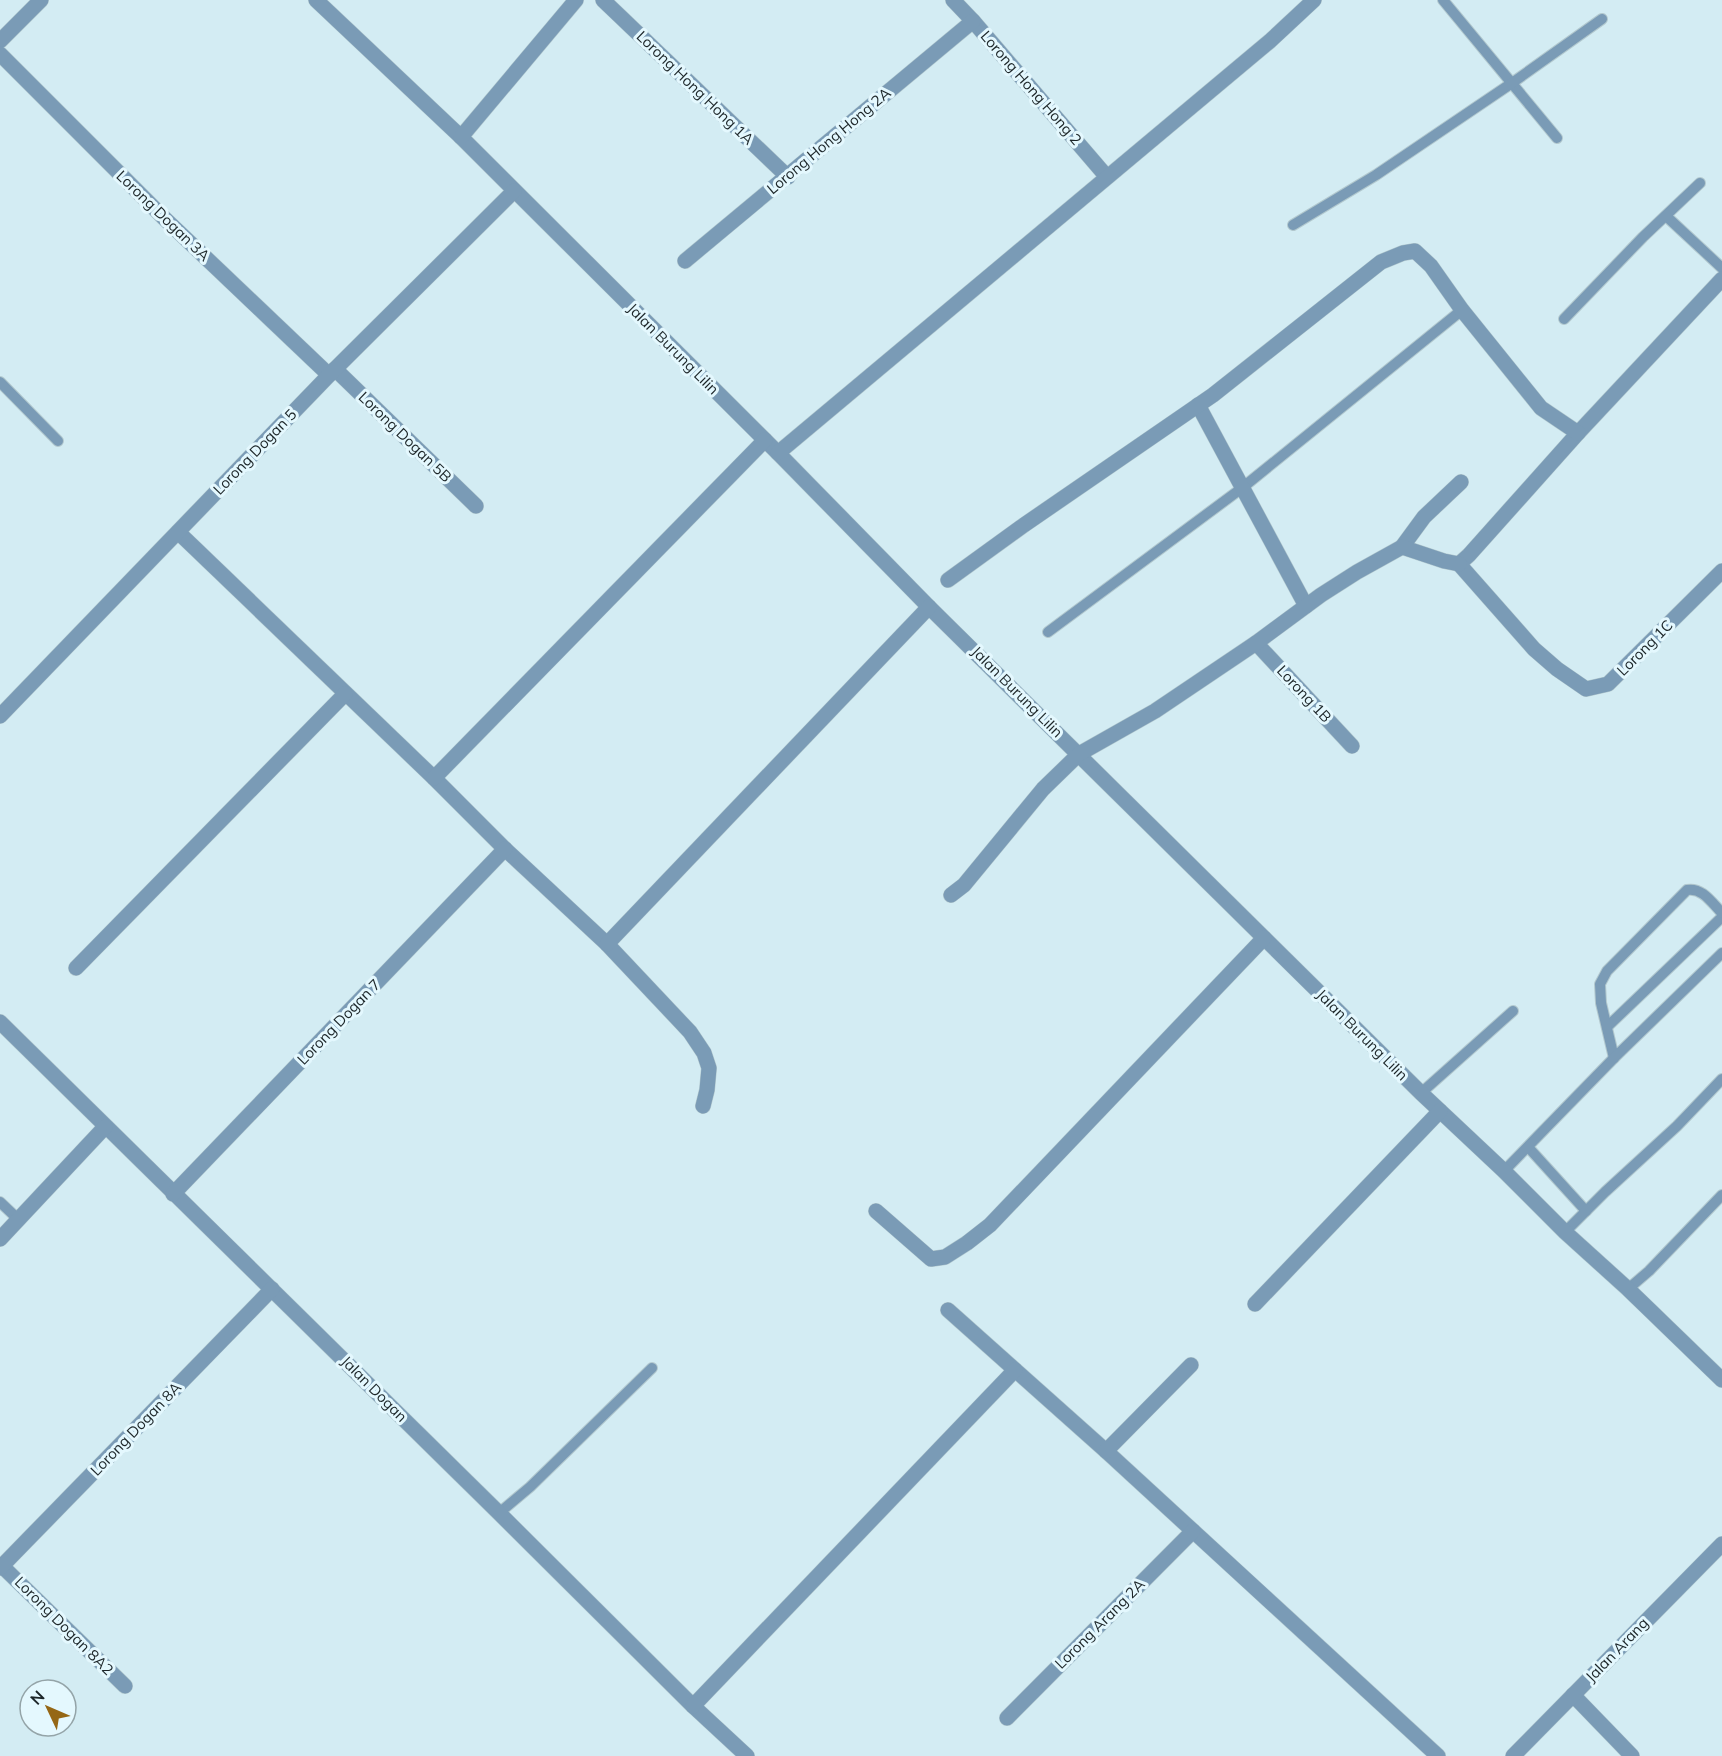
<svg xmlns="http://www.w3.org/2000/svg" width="1722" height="1756" font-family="Mulish,sans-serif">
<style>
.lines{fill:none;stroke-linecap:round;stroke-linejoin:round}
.lane-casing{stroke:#b2c8ce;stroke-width:12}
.street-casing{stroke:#b2c8ce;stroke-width:16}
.lane{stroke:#7a9bb6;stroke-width:10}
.street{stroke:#7a9bb6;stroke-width:15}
.labels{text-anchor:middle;stroke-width:6;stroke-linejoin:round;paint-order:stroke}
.street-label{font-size:15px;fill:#1c2528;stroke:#e4f8fe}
</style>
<rect width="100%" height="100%" fill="#d3ecf3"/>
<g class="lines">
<g class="lane-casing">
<g id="lane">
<path d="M1443,0L1557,138"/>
<path d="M1666,216L1722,268"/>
<path d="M1293,225L1376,175L1512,83L1602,19"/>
<path d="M1564,319L1643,237L1700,183"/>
<path d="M0,382L58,441"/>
<path d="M1048,632L1242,488L1462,310"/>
<path d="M1607,1027L1722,917"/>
<path d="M1614,1058L1601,1003L1600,984L1607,971L1687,890C1702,887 1712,903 1722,913"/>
<path d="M1421,1093L1513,1011"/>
<path d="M1528,1147L1586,1211"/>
<path d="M1504,1171L1614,1058L1722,953"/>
<path d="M0,1202L19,1220"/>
<path d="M1565,1232L1605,1192L1677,1126L1722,1079"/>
<path d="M1628,1289L1649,1271L1722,1195"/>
<path d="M499,1513L530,1487L652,1368"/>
</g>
</g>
<g class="street-casing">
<g id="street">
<path d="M316,0L461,137L778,453L929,607L1421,1093L1504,1171L1565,1232L1628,1289L1722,1380"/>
<path d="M603,0L788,177"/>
<path d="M953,0L973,21L1107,177"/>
<path d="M0,41L41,0"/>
<path d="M0,54L164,218L329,375"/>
<path d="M461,137L576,0"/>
<path d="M685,261L973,21"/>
<path d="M335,369L476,506"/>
<path d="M1198,405L1306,606"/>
<path d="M778,453L1270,41L1314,0"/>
<path d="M178,532L434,778L505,849L607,944L690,1032L704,1053L709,1068L707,1090L703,1106"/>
<path d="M1402,547L1424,517L1461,482"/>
<path d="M1459,564L1469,555L1578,433L1722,279"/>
<path d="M1459,564L1534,649L1557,669L1586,689L1608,684L1722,571"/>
<path d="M948,580L1024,525L1213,395L1381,262L1403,253L1415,251L1431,266L1462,310L1541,408L1578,433"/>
<path d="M1256,643L1352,746"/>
<path d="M0,716L335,369L514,191"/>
<path d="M434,778L765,440"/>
<path d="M951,895L964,885L1043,789L1079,754L1155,711L1256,643L1321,595L1357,572L1402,547L1444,561L1459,564"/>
<path d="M607,944L929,607"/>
<path d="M76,968L345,694"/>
<path d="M0,1022L499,1513L693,1706L747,1756"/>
<path d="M173,1194L505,849"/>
<path d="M876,1211L931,1259L945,1257L967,1243L990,1225L1264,938"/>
<path d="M0,1239L105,1127"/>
<path d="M1255,1304L1440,1111"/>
<path d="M948,1310L1106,1451L1438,1756"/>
<path d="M1106,1451L1191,1365"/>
<path d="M2,1566L125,1686"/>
<path d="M0,1568L272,1289"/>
<path d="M1573,1695L1632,1756"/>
<path d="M693,1706L1015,1370"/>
<path d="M1007,1718L1193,1531"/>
<path d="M1513,1756L1722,1544"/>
</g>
</g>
<use href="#lane" class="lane"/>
<use href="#street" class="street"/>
</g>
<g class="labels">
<g class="street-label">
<text transform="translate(695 88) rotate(44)" y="5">Lorong Hong Hong 1A</text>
<text transform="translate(1031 88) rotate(49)" y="5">Lorong Hong Hong 2</text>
<text transform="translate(829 141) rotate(-40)" y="5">Lorong Hong Hong 2A</text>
<text transform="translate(163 216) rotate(44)" y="5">Lorong Dogan 3A</text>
<text transform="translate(673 349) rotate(45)" y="5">Jalan Burung Lilin</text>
<text transform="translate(405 437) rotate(44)" y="5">Lorong Dogan 5B</text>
<text transform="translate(255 452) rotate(-46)" y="5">Lorong Dogan 5</text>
<text transform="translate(1645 648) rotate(-45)" y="5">Lorong 1C</text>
<text transform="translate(1017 692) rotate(45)" y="5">Jalan Burung Lilin</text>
<text transform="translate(1304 694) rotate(47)" y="5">Lorong 1B</text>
<text transform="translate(339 1022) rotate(-46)" y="5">Lorong Dogan 7</text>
<text transform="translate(1362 1035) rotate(45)" y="5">Jalan Burung Lilin</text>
<text transform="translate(374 1389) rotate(45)" y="5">Jalan Dogan</text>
<text transform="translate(136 1429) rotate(-46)" y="5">Lorong Dogan 8A</text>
<text transform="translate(1100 1624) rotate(-45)" y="5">Lorong Arang 2A</text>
<text transform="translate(64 1626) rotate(45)" y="5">Lorong Dogan 8A2</text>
<text transform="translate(1617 1650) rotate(-46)" y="5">Jalan Arang</text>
</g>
</g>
<g transform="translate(48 1708) rotate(314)"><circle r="28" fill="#e4f8fe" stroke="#94a4a8" stroke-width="1.5"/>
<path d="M0-4.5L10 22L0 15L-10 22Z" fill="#956715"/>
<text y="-9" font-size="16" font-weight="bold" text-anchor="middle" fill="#1c2528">N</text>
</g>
</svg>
